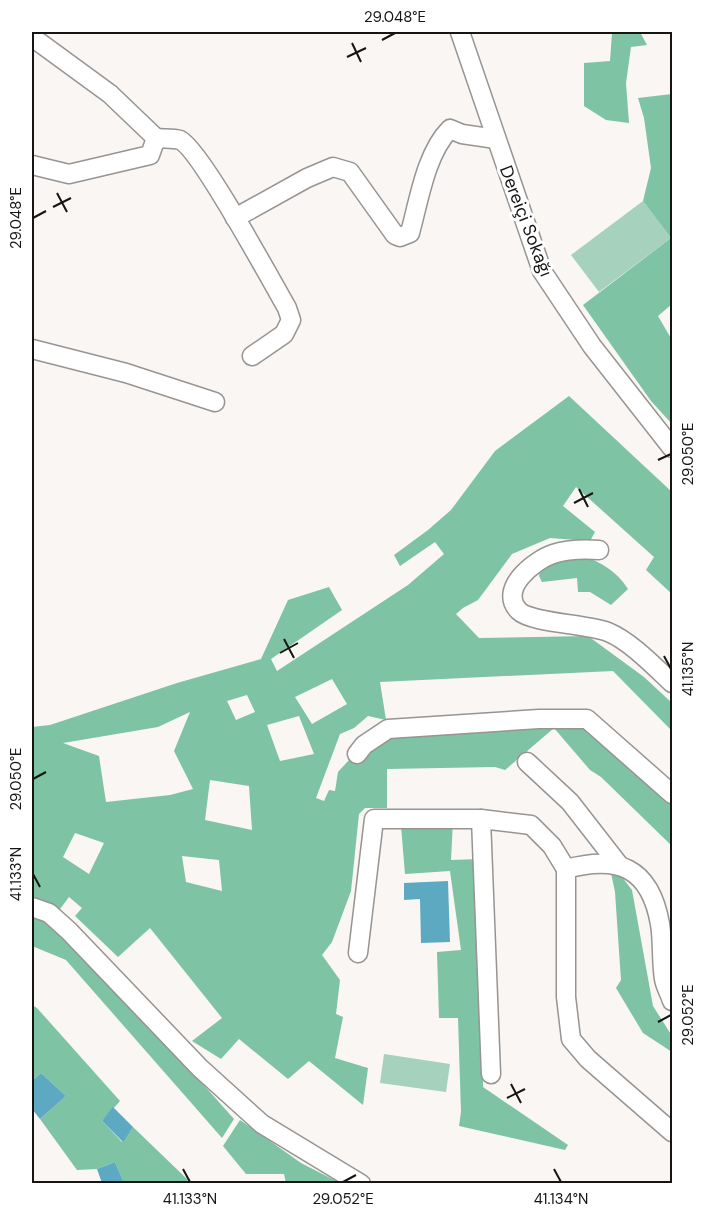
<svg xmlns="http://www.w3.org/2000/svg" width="704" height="1215" font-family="'DM Sans',sans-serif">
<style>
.green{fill:#a6d1bd}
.forest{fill:#7dc3a4;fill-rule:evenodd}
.water{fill:#5ca9c1}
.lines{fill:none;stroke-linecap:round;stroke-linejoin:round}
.street-casing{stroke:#979491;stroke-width:21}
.street{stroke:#fff;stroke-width:18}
.ticks{fill:none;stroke:#161514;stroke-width:2}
.labels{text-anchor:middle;stroke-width:6;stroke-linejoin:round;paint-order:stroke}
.street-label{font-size:18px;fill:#161514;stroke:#fff}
.neatline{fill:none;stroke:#161514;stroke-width:2}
.ticks-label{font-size:15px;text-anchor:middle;fill:#161514}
</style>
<rect width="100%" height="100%" fill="#faf6f3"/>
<g class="green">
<path d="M643,201L671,238L599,292L571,255Z"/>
<path d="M384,1054L450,1064L446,1092L380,1083Z"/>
</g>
<g class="forest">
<path d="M593,32H640L647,45L631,47L626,83L629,123L606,120L584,106V63L610,61L612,33Z"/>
<path d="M672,94V304L658,316L672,340V424L651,401L583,305L671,238L643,201L651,168L644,118L638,98Z"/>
<path d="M569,396L672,492V594L646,570L654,557L576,487L563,506L595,532L590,541L550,538L512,554L478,600L463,608L456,614L479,638L588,636L644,677L672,703V731L613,671L380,682L386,720L368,716L354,728L340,734L316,798L324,801L329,790L335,791L338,772L349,760L383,735L587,721L672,805V846L601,777L590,770L554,728L505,770L495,767L387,769V808H365L359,814L351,891L332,942L322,955L340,980L336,1014L343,1017L335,1058L368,1068L363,1105L309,1061L288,1079L239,1039L221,1059L192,1041L222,1018L150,928L118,957L75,916L82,908L69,897L54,917L234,1119L222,1138L66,960L32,946V727L50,725L177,683L261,659L288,600L329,587L342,610L271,659L277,671L408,585L444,554L435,542L400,566L394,555L428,530L451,510L495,451ZM332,679L347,704L312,724L295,697ZM247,695L255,712L236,720L227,701ZM190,712L174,751L193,789L170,795L106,802L99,756L63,743L158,727ZM299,716L314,754L280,761L267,725ZM210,780L249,786L252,830L205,820ZM75,833L104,843L89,874L63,857ZM182,856L219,860L222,891L186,882Z"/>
<path d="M583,555C601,563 617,571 628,589L611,605L590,592H578L577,578L542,582L539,576L542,562Z"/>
<path d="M453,821L451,860L481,859L483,1087L568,1145L565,1150L459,1126L461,1112L458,1018H439L437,952L461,950L450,871L405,874L401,826Z"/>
<path d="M611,873L622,877L632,890L653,1006L672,1036V1052L643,1033L616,988L621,980L615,892Z"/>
<path d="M32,1005L37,1008L120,1101L102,1121L122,1142L133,1127L188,1180L184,1183H124L115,1162L97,1169L77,1170L40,1119L66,1096L41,1073L32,1081Z"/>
<path d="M240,1120L301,1163L340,1183H286L284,1174H246L223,1146Z"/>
</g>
<g class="water">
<path d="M448,881L450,942L421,943L420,899L404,900V883Z"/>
<path d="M41,1073L66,1096L40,1119L32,1109V1081Z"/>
<path d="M113,1107L133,1127L123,1142L102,1121Z"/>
<path d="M115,1162L124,1183H102L97,1169Z"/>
</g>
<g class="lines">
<g class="street-casing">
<g id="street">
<path d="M460,32L542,271L592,346L672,448"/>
<path d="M32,37L110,94L156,138L150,155L69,174L32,165"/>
<path d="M156,138C163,139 173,138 180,140C200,149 272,282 287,308L291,320L284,334L252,356"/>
<path d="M235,218L307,178L333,167L350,172L395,235L400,237L410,233C419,200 426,153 450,129L462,134L496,139"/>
<path d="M32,349L126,373L215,402"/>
<path d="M599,550C583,549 568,549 553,554C535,560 497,589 519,611C531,623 588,624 608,632C630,641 655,667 672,683"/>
<path d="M357,754L364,745L388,729L539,719H587L672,794"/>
<path d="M527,762L570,802L619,865"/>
<path d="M481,819L491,1074"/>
<path d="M32,907L49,913L69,931L200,1068L262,1124L361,1184"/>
<path d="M358,953L374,819H481L531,825L552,846L566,869"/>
<path d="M672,1001C670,994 665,986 664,979C661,961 663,942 660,924C650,867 618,855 566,869V997L571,1039L588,1059L672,1132"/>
</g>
</g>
<use href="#street" class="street"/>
</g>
<path class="ticks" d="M382,40L395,33M352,43L361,62M347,57L366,48M57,193L67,212M53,207L71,198M33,218L46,211M658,460L671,454M579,489L588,507M574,503L593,493M284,639L294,658M280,653L298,643M664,656L671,669M33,779L46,772M33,874L40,887M658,1022L671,1015M511,1084L521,1103M507,1098L525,1089M183,1169L190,1182M554,1169L561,1182M343,1182L356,1175"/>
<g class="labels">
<g class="street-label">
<text transform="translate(526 221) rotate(69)" y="6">Dereiçi Sokağı</text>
</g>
</g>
<rect width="704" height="1215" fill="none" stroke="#ffffff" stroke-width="66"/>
<rect x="33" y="33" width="638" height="1149" class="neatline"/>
<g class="ticks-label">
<text x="395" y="22">29.048°E</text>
<text transform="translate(16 218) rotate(-90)" y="5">29.048°E</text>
<text transform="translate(688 454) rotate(-90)" y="5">29.050°E</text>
<text transform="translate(688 669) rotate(-90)" y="5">41.135°N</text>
<text transform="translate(16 779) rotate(-90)" y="5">29.050°E</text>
<text transform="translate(16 874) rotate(-90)" y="5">41.133°N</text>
<text transform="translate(688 1015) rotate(-90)" y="5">29.052°E</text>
<text x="190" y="1204">41.133°N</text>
<text x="343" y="1204">29.052°E</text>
<text x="561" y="1204">41.134°N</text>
</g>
</svg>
